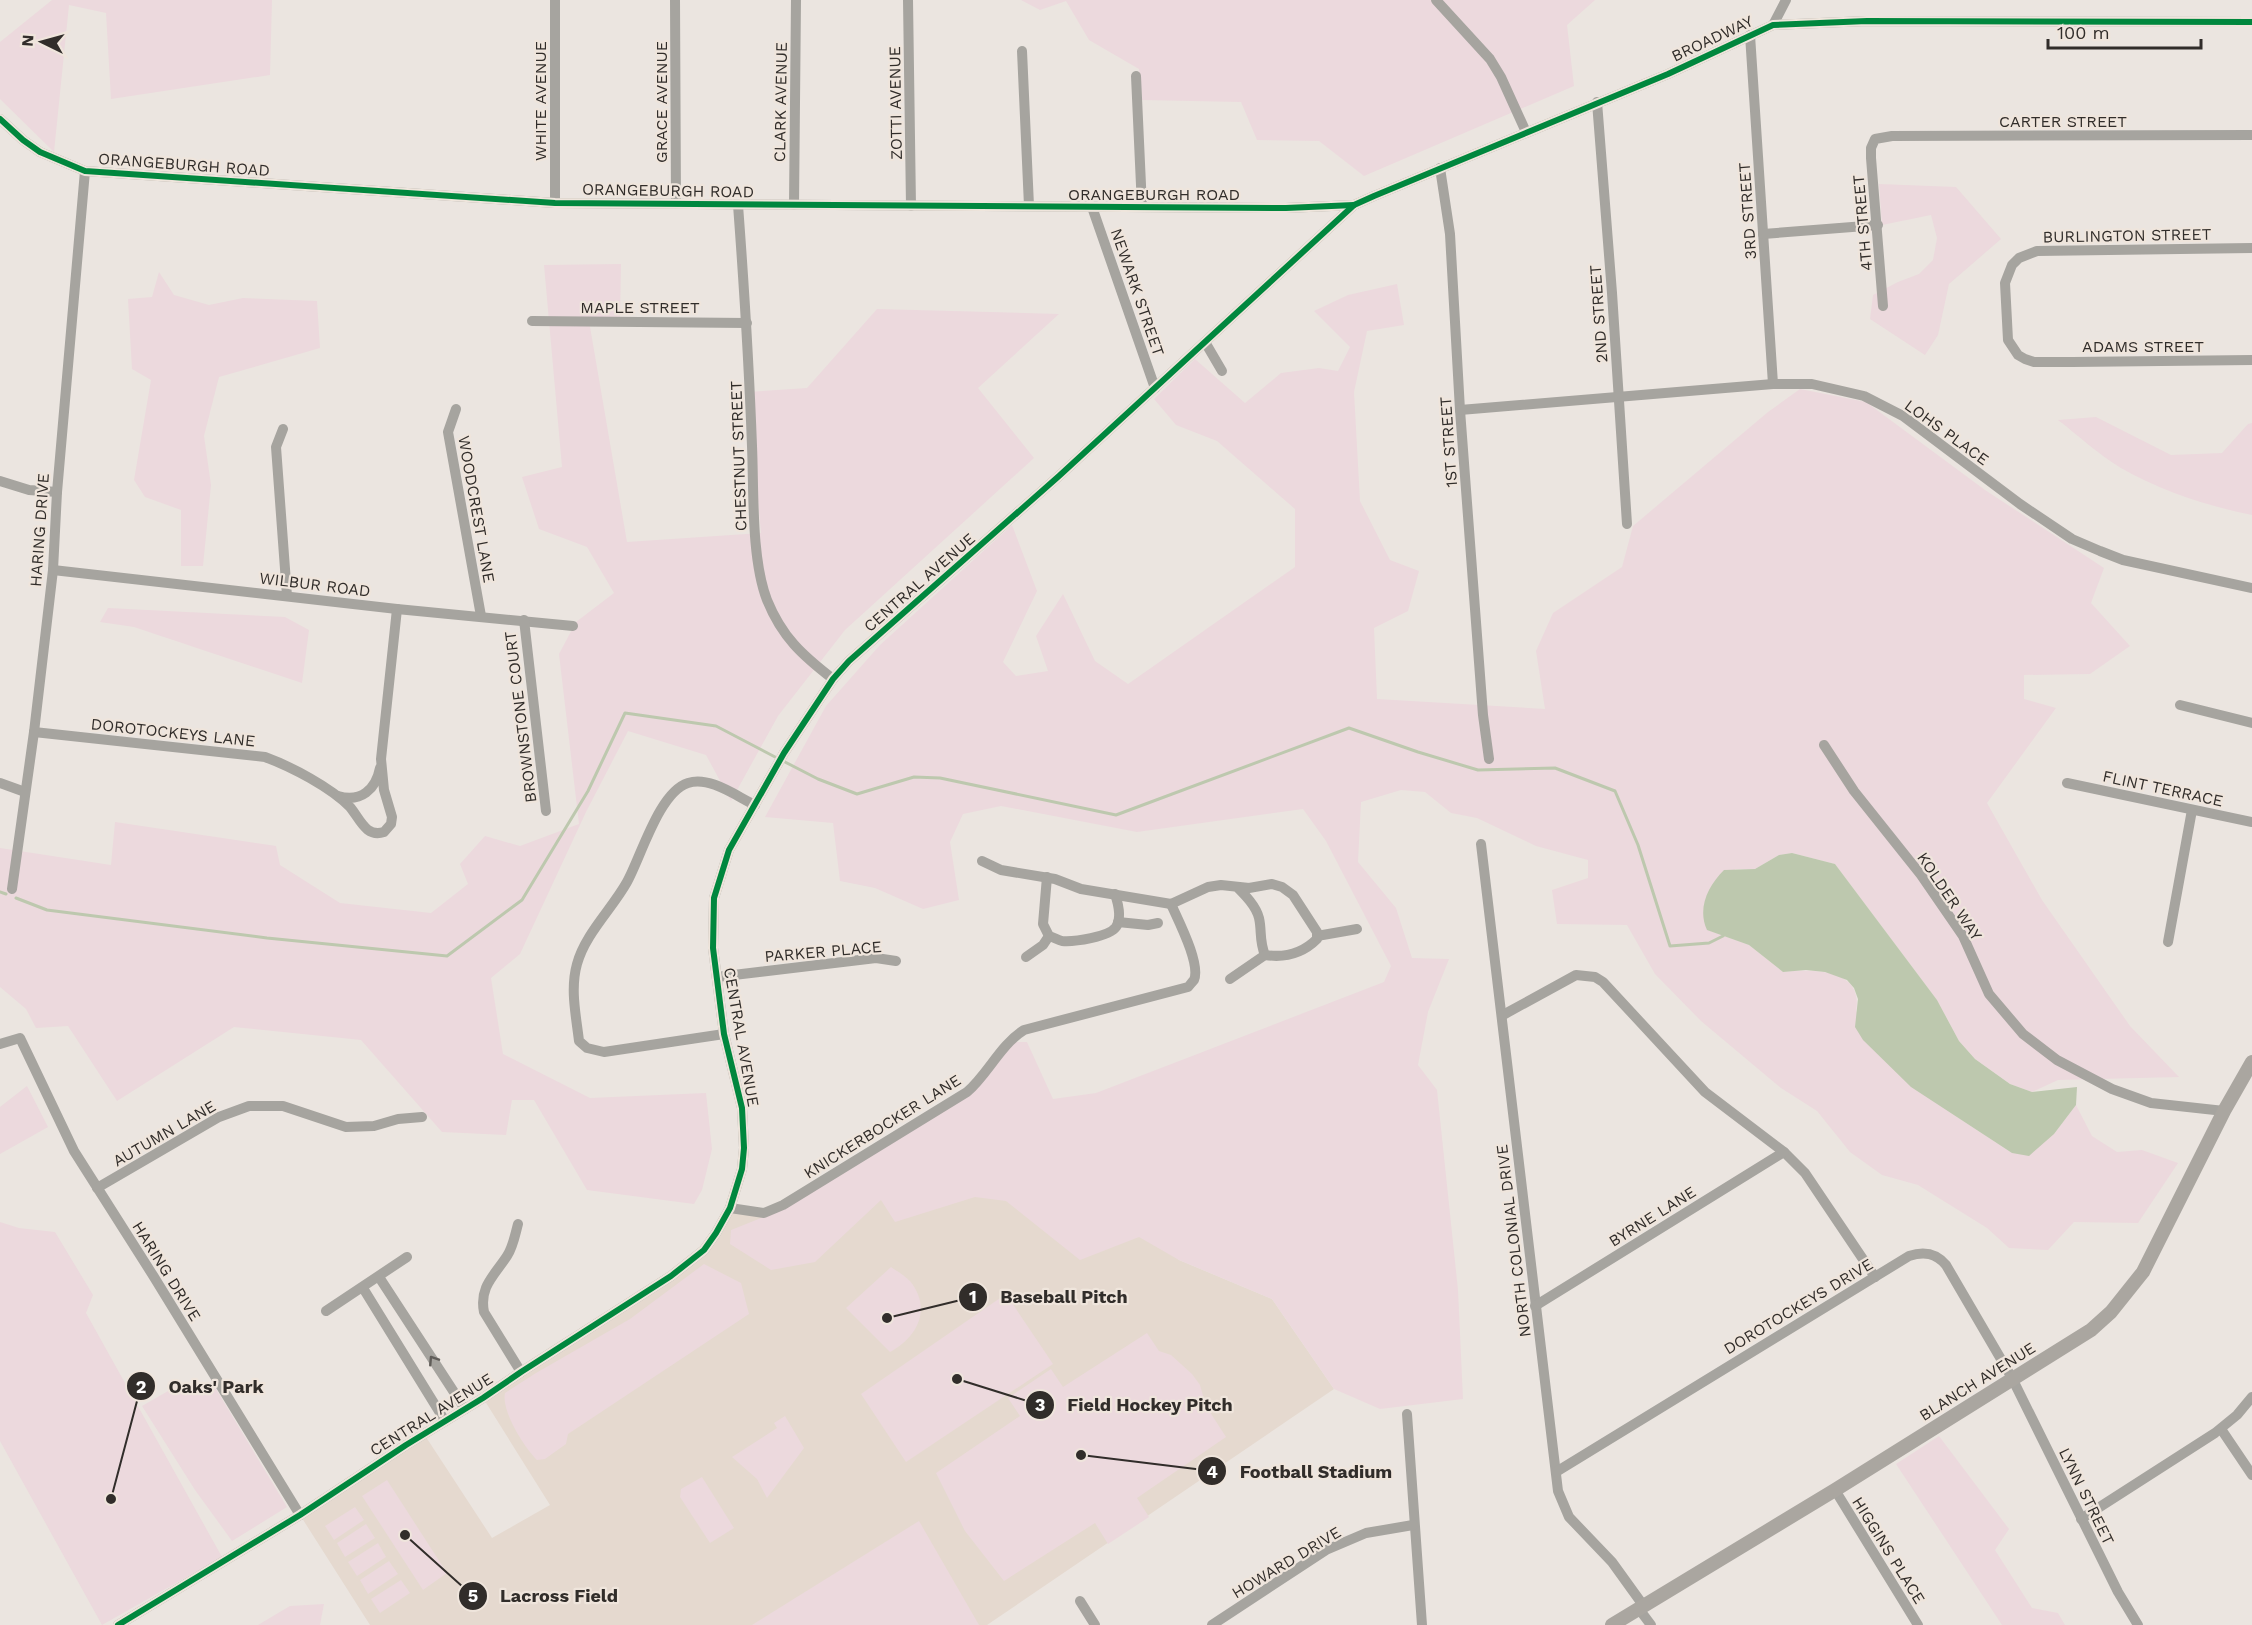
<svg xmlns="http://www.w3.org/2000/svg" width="2252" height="1625" font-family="'Work Sans',sans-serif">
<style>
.built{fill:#e5d9cf}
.green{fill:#ecd9dd}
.water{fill:#bdc8ae}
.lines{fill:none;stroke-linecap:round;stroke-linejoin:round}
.stream{stroke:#bdc8ae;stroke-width:3}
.minor{stroke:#a6a49f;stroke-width:10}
.major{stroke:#aaa6a0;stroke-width:14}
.cycleway-casing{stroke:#efe5dc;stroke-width:10}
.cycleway{stroke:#00873e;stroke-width:6}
.oneway{stroke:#605d59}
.labels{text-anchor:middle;stroke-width:4.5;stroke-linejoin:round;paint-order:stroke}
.street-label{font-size:16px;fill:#312d2a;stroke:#efe5dc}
.leader{fill:none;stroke:#312d2a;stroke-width:2}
.callout-dot{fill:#312d2a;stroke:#efe5dc;stroke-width:2}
.mark-label{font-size:18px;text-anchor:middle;font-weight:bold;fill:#fff}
.callout-label{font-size:18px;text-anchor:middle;font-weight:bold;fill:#312d2a;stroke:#efe5dc;stroke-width:4.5;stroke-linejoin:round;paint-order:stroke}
</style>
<rect width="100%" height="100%" fill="#ebe5e0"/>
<path class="built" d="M967,1092L1179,1260L1272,1299L1334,1389L987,1625H370L300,1515L424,1434L492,1538L550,1505L483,1398L688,1264L730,1208L764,1213Z"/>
<g class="green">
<path d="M52,0H272L270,75L111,99L106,13L69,5L54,152L0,99V42Z"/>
<path d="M1021,0H1595L1567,25L1574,86L1364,176L1319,141L1257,140L1241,102L1142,100L1139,69L1089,40L1066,1L1040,10Z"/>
<path d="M1879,184L1956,187L2001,239L1949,284L1938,335L1925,355L1870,319L1873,295L1898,282L1919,274L1933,260L1937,238L1931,215L1882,225Z"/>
<path d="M621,264L620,321H589L627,542L761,533L748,392L807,388L877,309L1059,314L978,388L1034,458L845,630L778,716L731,801L706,755L628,731L586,812L520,954L491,978L503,1054L590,1098L706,1093L712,1149L702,1190L694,1204L587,1190L534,1100H512L506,1135L442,1132L361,1040L234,1027L117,1101L68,1026L36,1028L26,1009L0,987V848L111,865L115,822L276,846L280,865L340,903L431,913L468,884L460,864L485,836L520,846L579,824L559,654L576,622L614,593L587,547L539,529L522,477L562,467L544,265Z"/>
<path d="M159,272L174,295L209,305L243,298L317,301L320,348L219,377L204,436L211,485L203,566H181V510L145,497L134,480L151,380L132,369L128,299L152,297Z"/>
<path d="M1397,284L1404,325L1367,331L1354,392L1360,501L1390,560L1419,571L1408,611L1374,628L1377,699L1545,709L1536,651L1553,613L1622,567L1633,526L1768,412L1800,389L1866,402L1985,490L2104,568L2091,603L2130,646L2090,674L2024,675V699L2056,708L1987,803L2042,900L2130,1026L2179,1077L2058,1080L2032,1092L2010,1084L1975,1059L1959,1041L1937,1000L1835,864L1792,853L1779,855L1755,869H1735L1708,930L1749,945L1783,972C1812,969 1864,968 1856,1011L1948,1111L2012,1153L2054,1134L2076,1105L2092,1136L2117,1152L2142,1150L2178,1163L2138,1223L2074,1222L2048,1250L2009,1248L1987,1228L1918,1185L1882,1175L1850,1152L1817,1111L1781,1088L1701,1021L1655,974L1627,925L1557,924L1552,890L1588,878V860L1536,846L1477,818L1451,813L1425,792L1401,790L1361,802L1358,862L1396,908L1412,958L1449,959L1428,1012L1418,1065L1437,1090L1458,1290L1463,1399L1380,1409L1334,1389L1272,1299L1179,1260L1139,1237L1080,1260L1006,1201L975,1197L895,1222L881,1200L815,1262L771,1270L730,1244L731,1230L761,1218L966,1098L1015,1042H1027L1053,1099L1096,1093L1384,982L1391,966L1326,841L1303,809L1137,832L1001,806L963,814L950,842L959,900L923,909L875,888L840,881L833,823L765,817L826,706L880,645L1012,525L1037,591L1003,662L1016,676L1048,671L1036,636L1063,594L1095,661L1128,684L1295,567V509L1217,441L1176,425L1154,399L1195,359L1245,403L1281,373L1319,368L1338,371L1350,347L1314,311L1348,295Z"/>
<path d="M2096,417L2171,455L2222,453L2248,424L2252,423V515C2207,506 2161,491 2121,468C2099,455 2079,436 2058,420Z"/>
<path d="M108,608L285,617L309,630L302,683L134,627L100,622Z"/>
<path d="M27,1086L48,1127L0,1154V1107Z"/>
<path d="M0,1222L19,1228L55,1232L93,1295L86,1313L222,1557L102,1625L0,1441Z"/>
<path d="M704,1264L741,1283L749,1314L568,1434L566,1444L545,1459L537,1460C524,1447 501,1411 505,1393L536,1373L630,1319Z"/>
<path d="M891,1267C897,1271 905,1276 910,1281C932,1308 918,1337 890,1352L846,1308Z"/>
<path d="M1006,1294L1053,1364L906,1462L861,1394Z"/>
<path d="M1147,1333L1159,1351L1171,1355L1192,1374L1200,1385L1206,1406L1226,1437L1137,1498L1149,1517L1108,1544L1095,1523L1004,1581L965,1531L936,1473L1020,1416L1008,1398L1051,1369L1063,1387Z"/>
<path d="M182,1383L216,1389L287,1507L232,1541L195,1490L142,1406Z"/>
<path d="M785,1416L804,1448L767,1498L757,1479L732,1457L777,1428L774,1423Z"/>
<path d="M1939,1436L2009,1529L1995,1550L2032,1608L2058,1613L2065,1625H2002L1896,1464Z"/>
<path d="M702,1477L734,1528L710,1543L680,1497L681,1489Z"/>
<path d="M387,1480L447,1573L423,1590L362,1496Z"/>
<path d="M355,1507L364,1520L334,1540L325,1526Z"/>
<path d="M919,1521L979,1625H752Z"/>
<path d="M366,1524L375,1538L345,1557L337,1543Z"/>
<path d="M378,1543L386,1557L357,1576L348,1562Z"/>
<path d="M389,1561L398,1574L368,1594L360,1580Z"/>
<path d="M401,1580L410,1593L380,1613L371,1599Z"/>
<path d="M324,1604L320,1625H258L290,1606Z"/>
</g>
<path class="water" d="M1792,853L1835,864L1937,1000L1959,1041L1975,1059L2010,1084L2032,1092L2077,1087L2076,1105L2054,1134L2029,1156L2012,1153L1911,1087L1863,1040L1855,1027L1858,999L1854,988L1847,980L1825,972L1806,970L1783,972L1749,945L1707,930C1697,908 1708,886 1724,870L1755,869L1779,855Z"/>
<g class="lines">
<g class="stream">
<path d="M783,761L818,779L857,794L914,777L940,778L1116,815L1349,728L1418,752L1478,770L1555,768L1615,791L1638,845L1670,946L1709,943L1723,936"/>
<path d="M0,892L6,894"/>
<path d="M16,898L47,910L267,938L447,956L522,900L588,791L625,713L716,726L777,758"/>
</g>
<g class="minor">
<path d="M675,0L676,204"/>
<path d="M908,0L911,206"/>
<path d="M1436,0L1490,59L1501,77L1526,132"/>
<path d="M1773,25L1786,0"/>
<path d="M1750,35L1773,384"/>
<path d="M1022,51L1029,206"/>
<path d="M1136,76L1142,207"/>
<path d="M1597,102L1612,293L1627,524"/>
<path d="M0,119L23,140L40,152L85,171L555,203L1286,208L1354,205"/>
<path d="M1440,168L1450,234L1460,410L1483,715L1489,759"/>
<path d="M555,203V0"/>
<path d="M738,205C744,285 749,365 752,446C754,492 751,558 767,600C782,637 802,655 833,679"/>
<path d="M794,205L796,0"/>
<path d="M1092,207L1155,388"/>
<path d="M1763,234L1878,225"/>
<path d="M2252,248L2037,251L2019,258L2012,265L2005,283L2008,340L2018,355L2025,359L2034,362H2072L2252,360"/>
<path d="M1883,306L1871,158V148L1875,139L1892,136L2252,135"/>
<path d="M532,321L747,323"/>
<path d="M1205,342L1222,371"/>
<path d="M456,409L448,432L481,616"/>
<path d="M1460,410L1773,384H1812L1864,396L1903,416L2020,504L2072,539L2100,551L2123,560L2252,588"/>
<path d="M283,429L276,447L287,596"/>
<path d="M0,481L29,490L57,492"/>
<path d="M53,570L397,609L573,626"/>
<path d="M524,620L546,811"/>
<path d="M2180,705L2252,723"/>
<path d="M34,732L265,757C292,767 330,787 350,807C360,819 366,838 384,832L391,824L392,817L384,790L381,759L397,609"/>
<path d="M1824,745L1854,791L1921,875L1963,936L1989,994L2023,1034L2057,1060L2112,1089L2151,1103L2224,1111"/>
<path d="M0,783L25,792"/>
<path d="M2067,783L2252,822"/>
<path d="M338,796C361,803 376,789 380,768"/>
<path d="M1481,844L1558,1491L1569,1517L1612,1562L1643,1605"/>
<path d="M982,861L1001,870L1055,879L1081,889L1171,904L1208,887L1221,885L1249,888L1272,884L1282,887L1293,895L1317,932V939C1303,953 1285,958 1265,955C1259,941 1262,931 1259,918C1256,906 1245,895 1237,887"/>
<path d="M1047,877L1043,924L1049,936C1053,937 1058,940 1062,941C1074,942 1109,937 1116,927C1122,918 1118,903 1115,894"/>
<path d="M12,889L34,732L53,570L57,492L85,171"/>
<path d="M1118,922L1148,925L1158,923"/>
<path d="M1317,936L1357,929"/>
<path d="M2168,942L2192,810"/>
<path d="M1026,957L1043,945L1049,936"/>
<path d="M717,977L876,958L896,961"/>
<path d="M1230,979L1265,955"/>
<path d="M1503,1015L1576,975L1595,977L1603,982L1705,1092L1784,1152L1805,1173L1875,1277"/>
<path d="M724,1034L604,1052L587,1048L579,1041C576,1015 570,989 577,964C585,934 612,909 627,882C641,857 659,792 688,783C710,776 736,796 755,805"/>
<path d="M0,1044L20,1038L74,1151L154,1277L300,1515"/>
<path d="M97,1188L219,1117L249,1106H283L346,1127L374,1126L398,1119L422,1117"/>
<path d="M730,1208L764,1213L783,1205L967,1092C988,1074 1000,1045 1024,1030L1188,987C1190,985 1192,982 1194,980C1201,964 1178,920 1171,904"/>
<path d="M518,1224C515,1235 513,1247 507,1256C494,1276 479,1287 484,1312L521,1372"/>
<path d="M379,1277L465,1409"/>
<path d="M363,1288L445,1421"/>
<path d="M1535,1306L1784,1152"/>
<path d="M326,1311L407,1257"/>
<path d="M1407,1414L1422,1625"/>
<path d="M2221,1429L2252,1475"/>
<path d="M1556,1472L1909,1256C1924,1251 1936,1253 1946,1265L2012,1378L2118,1592L2138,1625"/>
<path d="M1835,1490L1918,1625"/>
<path d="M2081,1519L2215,1433L2237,1415L2252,1397"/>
<path d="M1080,1601L1095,1625"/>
<path d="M1639,1609L1651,1625"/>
<path d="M118,1625L300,1515L406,1445L483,1398L521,1372L671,1276L704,1250L716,1233L730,1208L742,1169L744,1148L742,1108L724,1034L713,948L714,898L729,850L784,753L833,679L849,661L1059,476L1354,205L1374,196L1668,74L1773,25L1867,21L2252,22"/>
<path d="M1212,1625L1326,1550L1366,1533L1413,1525"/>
</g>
<path class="major" d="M1612,1625L1835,1490L2091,1330L2111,1312L2143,1272L2224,1111L2252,1062"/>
<g class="cycleway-casing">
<g id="cycleway">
<path d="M0,119L23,140L40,152L85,171L555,203L1286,208L1354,205"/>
<path d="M118,1625L300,1515L406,1445L483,1398L521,1372L671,1276L704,1250L716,1233L730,1208L742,1169L744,1148L742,1108L724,1034L713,948L714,898L729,850L784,753L833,679L849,661L1059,476L1354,205L1374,196L1668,74L1773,25L1867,21L2252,22"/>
</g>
</g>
<use href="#cycleway" class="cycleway"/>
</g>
<defs><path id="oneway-chevron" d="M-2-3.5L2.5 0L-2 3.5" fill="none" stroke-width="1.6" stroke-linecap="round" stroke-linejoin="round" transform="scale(1.5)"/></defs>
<use class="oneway" href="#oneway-chevron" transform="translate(433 1360) rotate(-123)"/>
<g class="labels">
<g class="street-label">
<text transform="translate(1712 38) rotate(-25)" y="6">BROADWAY</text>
<text transform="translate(540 101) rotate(-90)" y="6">WHITE AVENUE</text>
<text transform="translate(661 102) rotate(-90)" y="6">GRACE AVENUE</text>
<text transform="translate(780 102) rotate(-89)" y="6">CLARK AVENUE</text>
<text transform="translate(895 103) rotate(-91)" y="6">ZOTTI AVENUE</text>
<text x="2063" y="127">CARTER STREET</text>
<text transform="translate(184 164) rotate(4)" y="6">ORANGEBURGH ROAD</text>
<text transform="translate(668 190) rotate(1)" y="6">ORANGEBURGH ROAD</text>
<text x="1154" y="200">ORANGEBURGH ROAD</text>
<text transform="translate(1747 211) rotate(-94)" y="6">3RD STREET</text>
<text transform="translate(1862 223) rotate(-95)" y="6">4TH STREET</text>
<text transform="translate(2127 235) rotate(-1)" y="6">BURLINGTON STREET</text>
<text transform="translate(1138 292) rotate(71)" y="6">NEWARK STREET</text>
<text x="640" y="313">MAPLE STREET</text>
<text transform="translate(1598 314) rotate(-94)" y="6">2ND STREET</text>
<text x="2143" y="352">ADAMS STREET</text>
<text transform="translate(1947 432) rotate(36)" y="6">LOHS PLACE</text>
<text transform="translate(1448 442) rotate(-94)" y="6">1ST STREET</text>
<text transform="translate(738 456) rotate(-92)" y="6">CHESTNUT STREET</text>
<text transform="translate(477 509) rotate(80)" y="6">WOODCREST LANE</text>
<text transform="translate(39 530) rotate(-86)" y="6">HARING DRIVE</text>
<text transform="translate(919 582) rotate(-41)" y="6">CENTRAL AVENUE</text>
<text transform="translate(315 584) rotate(7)" y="6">WILBUR ROAD</text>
<text transform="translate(520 717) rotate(-97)" y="6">BROWNSTONE COURT</text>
<text transform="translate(173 732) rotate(6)" y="6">DOROTOCKEYS LANE</text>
<text transform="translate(2163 788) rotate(12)" y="6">FLINT TERRACE</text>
<text transform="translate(1950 896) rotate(56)" y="6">KOLDER WAY</text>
<text transform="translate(823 951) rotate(-5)" y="6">PARKER PLACE</text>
<text transform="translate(742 1037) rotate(80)" y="6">CENTRAL AVENUE</text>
<text transform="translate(882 1126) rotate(-32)" y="6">KNICKERBOCKER LANE</text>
<text transform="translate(164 1133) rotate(-30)" y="6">AUTUMN LANE</text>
<text transform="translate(1652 1216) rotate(-32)" y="6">BYRNE LANE</text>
<text transform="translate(1513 1241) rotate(-97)" y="6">NORTH COLONIAL DRIVE</text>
<text transform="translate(167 1271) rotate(58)" y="6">HARING DRIVE</text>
<text transform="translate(1798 1306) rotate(-31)" y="6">DOROTOCKEYS DRIVE</text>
<text transform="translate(1977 1381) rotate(-32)" y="6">BLANCH AVENUE</text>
<text transform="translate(431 1414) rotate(-32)" y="6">CENTRAL AVENUE</text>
<text transform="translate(2087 1496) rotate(64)" y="6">LYNN STREET</text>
<text transform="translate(1889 1550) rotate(58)" y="6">HIGGINS PLACE</text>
<text transform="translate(1286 1562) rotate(-31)" y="6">HOWARD DRIVE</text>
</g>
</g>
<path class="leader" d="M887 1318L973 1297M111 1499L141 1386M957 1379L1040 1405M1081 1455L1212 1471M405 1535L473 1596"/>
<g class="callout-dot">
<circle cx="887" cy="1318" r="6"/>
<circle cx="111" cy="1499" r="6"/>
<circle cx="957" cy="1379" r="6"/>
<circle cx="1081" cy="1455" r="6"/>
<circle cx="405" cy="1535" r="6"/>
<circle cx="973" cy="1297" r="15"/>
<circle cx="141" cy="1386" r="15"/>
<circle cx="1040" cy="1405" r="15"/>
<circle cx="1212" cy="1471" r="15"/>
<circle cx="473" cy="1596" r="15"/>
</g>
<g class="mark-label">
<text x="973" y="1303">1</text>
<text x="141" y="1393">2</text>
<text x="1040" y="1411">3</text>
<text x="1212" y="1478">4</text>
<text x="473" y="1602">5</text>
</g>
<g class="callout-label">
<text x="1064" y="1303">Baseball Pitch</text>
<text x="216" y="1393">Oaks' Park</text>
<text x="1150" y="1411">Field Hockey Pitch</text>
<text x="1316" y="1478">Football Stadium</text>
<text x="559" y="1602">Lacross Field</text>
</g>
<g transform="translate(42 42) rotate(275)" stroke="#efe5dc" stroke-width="4.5" paint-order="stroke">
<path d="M0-4.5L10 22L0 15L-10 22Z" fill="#312d2a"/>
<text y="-9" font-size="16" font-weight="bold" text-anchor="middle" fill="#312d2a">N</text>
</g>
<path d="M2048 39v9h153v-9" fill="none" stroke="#312d2a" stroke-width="3"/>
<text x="2057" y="39" font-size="18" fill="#312d2a" stroke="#efe5dc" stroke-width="4.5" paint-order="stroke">100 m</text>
</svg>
